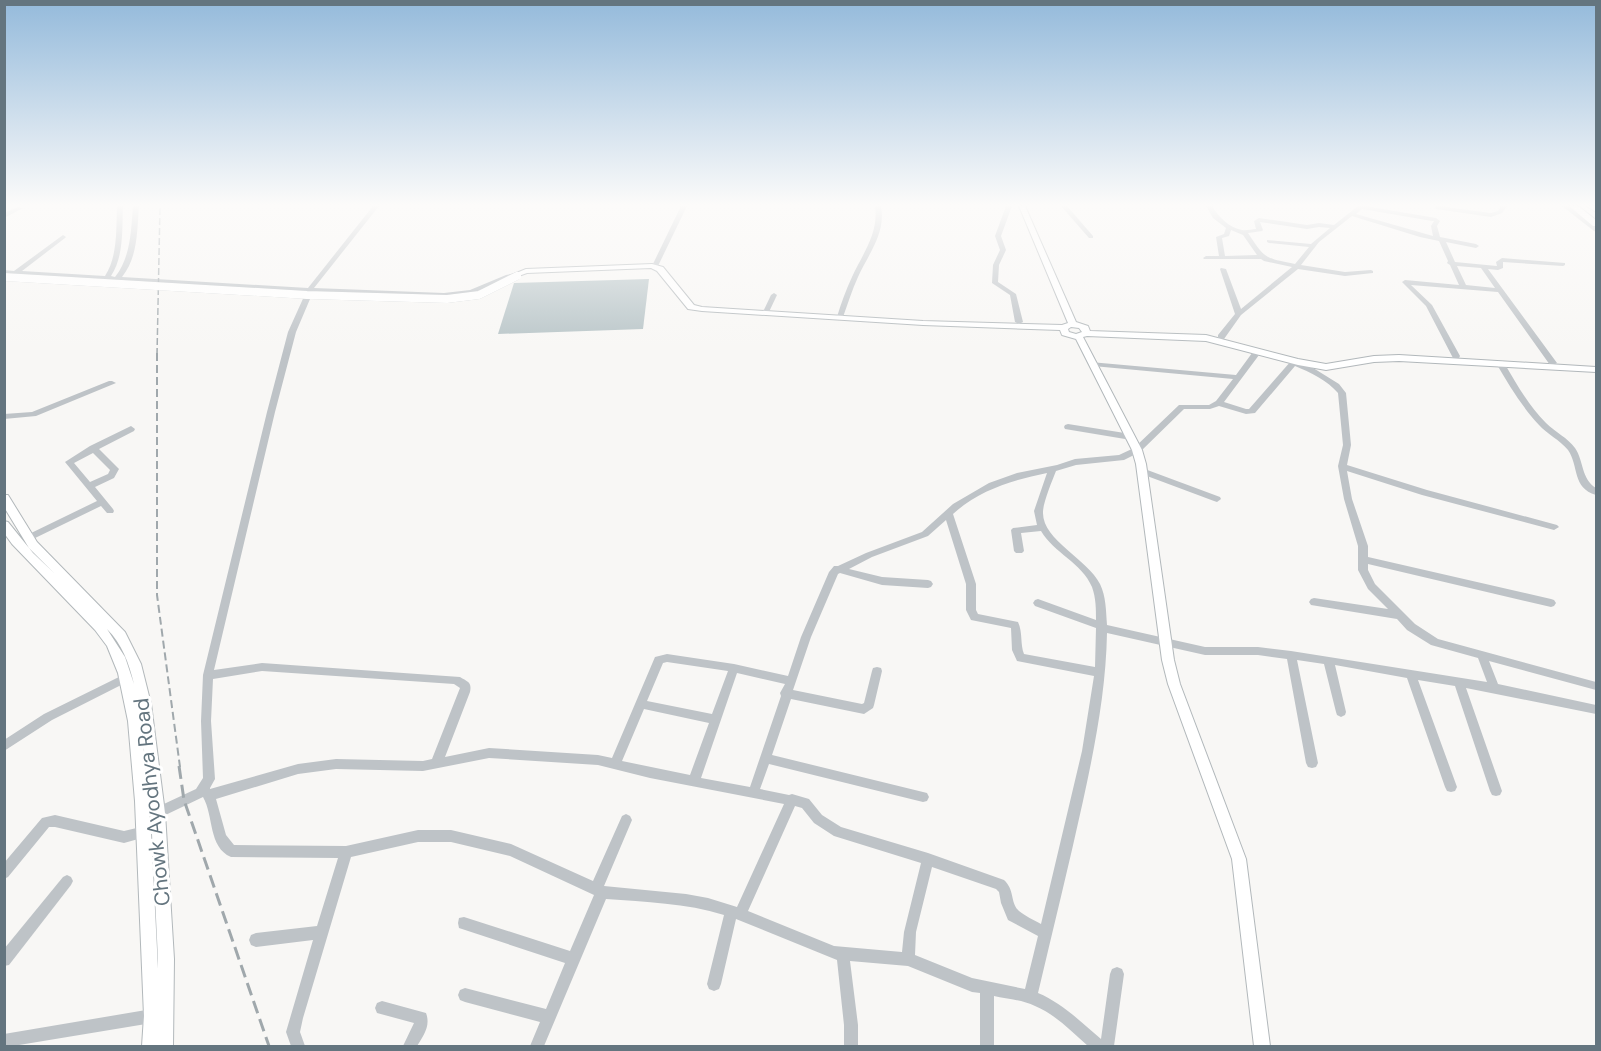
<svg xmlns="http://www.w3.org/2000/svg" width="1601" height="1051" font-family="'DM Sans',sans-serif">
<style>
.water{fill:#b7c4c7}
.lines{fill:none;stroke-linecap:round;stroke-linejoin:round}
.major-casing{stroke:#b2b8bb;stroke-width:2}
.highway-casing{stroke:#b2b7ba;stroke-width:2}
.minor{fill:#bec3c7;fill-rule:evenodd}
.major{fill:#fff;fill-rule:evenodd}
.highway{fill:#fff;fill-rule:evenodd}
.rail-far2{stroke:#a0a8ac;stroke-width:1.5;stroke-dasharray:7 3;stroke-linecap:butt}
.rail-far1{stroke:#a0a8ac;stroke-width:2;stroke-dasharray:8 4;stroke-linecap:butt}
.rail{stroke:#a0a8ac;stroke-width:3;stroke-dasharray:13 6;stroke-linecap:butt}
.major-bridge-casing{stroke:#b2b8bb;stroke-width:8;stroke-linecap:butt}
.major-bridge{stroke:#fff;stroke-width:8}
.labels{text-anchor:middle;stroke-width:6;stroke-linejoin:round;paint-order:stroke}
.near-street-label{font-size:21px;fill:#64757f;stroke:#fff}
</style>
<rect width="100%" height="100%" fill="#f8f7f5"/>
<path class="water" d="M649,279L643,329L498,334L514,283Z"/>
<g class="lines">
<g class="major-casing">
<g id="major">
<path d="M1019,206H1025L1076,322L1088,326L1090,331L1206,335L1298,359L1326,364L1374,356L1399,355L1596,367V372L1399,361L1374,362L1326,370L1298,365L1206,341L1087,336L1083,337L1142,450L1146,464L1174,660L1180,684L1246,859L1270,1046H1254L1232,859L1168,684L1162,660L1136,464L1132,450L1076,339L1062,335L1060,330L923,325L702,311L688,309L657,271L651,268L527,273L513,278L509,276L526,269L652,264L663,267L694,305L702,307L923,321L1062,325L1068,323ZM1071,327L1079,328L1082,332L1076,334L1069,332L1068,329Z"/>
<path d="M4,495H8L37,542L125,632L141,664L151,704L165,813L174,959L173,1046H142L144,1016L135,801L128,721L118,673L107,646L95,630L12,544L4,533V521L8,522L33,553L54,573L29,548L4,507ZM107,629C122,644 129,663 134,684L125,657ZM143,741L151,813L158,959V969L151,832Z"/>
</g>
</g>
<g class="highway-casing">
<g id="highway">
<path d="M1569,206H1578L1596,220V226H1593Z"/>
<path d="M1587,206H1596V212Z"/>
</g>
</g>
<g class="minor">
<path d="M117,206H123C122,230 124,256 111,276L115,277C131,257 131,230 133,206H139C137,231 138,257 122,277L308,288L373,206H379L314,288L444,293L470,290L506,275L520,272L523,274L510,278L473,293L444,297L313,292L296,332L275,412L214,670L262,663L460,677C468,682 472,682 470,692L445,757L489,748L598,755L612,758L655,657L667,654L734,664L788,676L801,637L829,572L834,566H838L866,553L922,532L953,504L989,483L1017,473L1057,465L1075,459L1119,455L1134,448L1179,405H1209L1216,401L1233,379L1093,366H1090V362L1236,375L1255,349H1258L1262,351L1224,402L1246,409H1249L1291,361H1297L1310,366L1339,384L1346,393L1351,445L1347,465L1427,490L1557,525L1559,527L1554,530L1422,495L1347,471L1352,499L1368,546V557L1551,599L1554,600L1556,603L1554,606L1551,607L1368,564V570L1375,584L1415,624L1438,639L1596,682V690L1489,661L1498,684L1596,705V714L1466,688L1502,791L1500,795L1496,796L1492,795L1490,791L1455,686L1418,680L1457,787L1455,791L1451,792L1447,791L1445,787L1407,678L1335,665L1346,712L1345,715L1341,717L1337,715L1336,712L1324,664L1297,660L1318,763L1316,767L1312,768L1308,767L1306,763L1287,659L1258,655H1205L1107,633C1106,690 1095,746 1083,801C1069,865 1053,929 1038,993C1062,1003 1081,1022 1101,1039L1110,974L1112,969L1117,967L1122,969L1124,974L1114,1046H1088C1072,1032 1055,1014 1035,1006C1023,1000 1007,999 994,996V1046H980V993L972,992L908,966L850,961L858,1025V1046H844V1025L837,960L736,919L721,984L719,989L714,991L709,989L707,984L724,915C686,903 645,902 606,899L544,1046H530L540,1022L465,1002L460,1000L458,995L460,990L465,988L546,1009L565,963L459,928L458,923L459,918L464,917L570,951L594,895L510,856L451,842H418L351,857L303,1018L300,1032L305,1046H291L286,1032L313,940L256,947L251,945L249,940L251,935L256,933L317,926L338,858L231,857C208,847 214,816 203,797L155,820L151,818L149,814L151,810L196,789L203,778L201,721L203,675L267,412L288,332L306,292L119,281L116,282L108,280L104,283L102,282V280L4,274V270L14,271L63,235L66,237L65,238L22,271L105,276C118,256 116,229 117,206ZM1295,366C1310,372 1328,381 1338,393L1343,445L1338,466L1344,499L1358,546V570L1368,589L1388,609L1314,598L1311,599L1309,602L1311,605L1397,619L1407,630L1431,645L1478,658L1487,682L1291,651L1258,647H1205L1107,625C1106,611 1106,596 1100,584C1088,559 1042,540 1043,512C1043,503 1052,481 1056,471L1076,465L1124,460L1140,452L1184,409H1210L1219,406L1246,414L1255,413ZM1047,473L1034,511L1037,525L1013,528L1011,530L1014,551L1016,553H1022L1024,551L1021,533L1041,531C1054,553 1082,563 1092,587C1096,598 1096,609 1096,620L1038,599L1035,600L1033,603L1035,606L1096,628L1095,667L1024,654C1020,644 1023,633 1018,622L978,614L976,610V584L953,514C979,490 1013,480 1047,473ZM946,520L966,584V610L971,620L1011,628L1012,650L1017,661L1094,676L1082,751L1041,924C1034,920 1025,916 1019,911C1010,903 1015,890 1004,880L928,853L841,827L822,815L809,799L792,794L789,795L760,789L769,764L923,802L927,801L929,797L927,793L923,792L772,755L791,699L864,714L873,708L874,705L882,671L881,668L877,667L873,668L872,671L864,703L862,704L793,690L811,637L838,574L840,573L882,585L928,588L931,587L933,584L931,581L928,580L882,577L849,569L872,557L928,536ZM667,662L728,671L712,714L647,701L663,663ZM262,671L454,684L460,688L432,759L423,761L336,759L298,764L210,789V788L215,779L211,721L213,679ZM737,673L785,684L780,693L781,696L750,787L701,778ZM644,709L709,723L690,775L622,761ZM489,758L598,765L650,778L784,804L737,907L708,898L686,894L604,886L632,820L630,816L626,814L622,816L593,881L511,844L451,830H418L346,846L234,845L226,835L216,799L298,774L336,769L423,771ZM795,806L802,808L814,823L834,836L921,863L904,932L902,952L834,946L748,911ZM932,867L996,889L999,892L1001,903L1008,920L1038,936L1025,989L972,978L915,955L916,932Z"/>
<path d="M681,206H687L658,266L653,267L652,266Z"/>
<path d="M875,206H881C886,233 869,253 858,277C852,290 848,303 843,317L842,318H838L837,317C841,303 846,290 852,277C863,253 879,233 875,206Z"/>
<path d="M1006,206H1012L1001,236L1006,250L999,265L998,282L1016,294L1023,322L1019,324L1015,322L1010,295L992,283L993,265L1000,250L995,236Z"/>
<path d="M1061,206H1067L1093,236V238H1089Z"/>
<path d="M1206,206H1212C1218,216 1229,228 1242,230C1246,231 1252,229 1256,229L1254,221L1259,218L1307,225L1319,223L1334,225L1358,206H1365L1436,218L1440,221L1437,226L1440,237L1476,244L1479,246L1476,248L1446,242L1455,262L1497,266L1496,262L1502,258L1565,263V265L1563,266L1503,262V268L1498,270L1488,269L1557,363L1553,365H1550L1498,292L1411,285L1432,305L1460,356L1459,358H1453L1426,306L1402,282L1405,280L1459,285L1450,265L1447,263L1448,261L1439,241L1420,237L1352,216L1319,242L1301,265L1345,272L1371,270L1373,271V273L1345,276L1298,269L1241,315L1224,339H1218V335L1235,314L1220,269L1221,268L1226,269L1241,309L1292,267L1264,261L1261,259H1204L1203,258L1206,256H1219L1216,237L1224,234L1226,228L1213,218ZM1362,209L1432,221H1434L1431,226L1433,236L1356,214ZM1260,222L1307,229L1319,227L1330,228L1311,244L1267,240V242L1269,243L1309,247L1295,264C1265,258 1265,259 1248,233L1262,231L1263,230ZM1231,230L1243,235L1257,255L1225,256L1222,238L1229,236ZM1457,266L1481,268L1495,288L1466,285Z"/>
<path d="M1438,206L1491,213L1498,211L1501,206H1507L1502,213L1491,217L1436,209L1435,208Z"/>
<path d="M1562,206H1569L1596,227V232L1594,231Z"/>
<path d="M18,207L23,208L4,218V213Z"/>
<path d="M774,293L777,295L768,314L767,315H763L762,314L771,295Z"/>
<path d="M1497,361H1503C1516,383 1528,405 1546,423C1555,432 1568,438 1575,448C1584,461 1581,479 1596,488V495C1572,488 1579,466 1568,450C1560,440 1547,434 1539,425C1522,407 1509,385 1496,363Z"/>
<path d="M109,381H112L116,383L36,416L4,419V414L32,412Z"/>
<path d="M1068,424L1131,434L1135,437L1131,440L1065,429L1064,427L1065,425Z"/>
<path d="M131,426L135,429L134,431L99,449L119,469L114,478L95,487L113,509L114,511L113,513H107L101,506L31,540H25L23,538L25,536L97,501L65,462L90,446ZM93,453L110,470L108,474L90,482L74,463Z"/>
<path d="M1142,468L1220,497L1221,499L1217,502L1214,501L1139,473L1138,471Z"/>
<path d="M125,674L129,675L130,678L129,681L52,720L4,751V740L44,714Z"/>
<path d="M55,815L124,831L145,826L149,828L151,832L149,836L124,843L55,827H49L8,877L4,879V863L42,818Z"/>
<path d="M67,875L71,877L73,881L71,885L9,965L4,966V949L63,877Z"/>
<path d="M382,1001L426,1013C431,1026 423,1036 417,1046H403L414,1023L377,1013L375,1008L377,1003Z"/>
<path d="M152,1009L157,1011L159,1016L157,1021L152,1023L13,1046H4V1034Z"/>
</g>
<use href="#major" class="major"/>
<use href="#highway" class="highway"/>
<path class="rail-far2" d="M157,355L160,206"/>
<path class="rail-far1" d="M157,353V595L180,767"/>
<path class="rail" d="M179,766L184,800L269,1046"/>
<g class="major-bridge-casing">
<path id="major-bridge" d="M4,277L307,295L447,299L479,295L517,276"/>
</g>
<use href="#major-bridge" class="major-bridge"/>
</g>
<linearGradient id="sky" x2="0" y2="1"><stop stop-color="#94badb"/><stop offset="0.58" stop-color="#fcfbfa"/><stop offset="1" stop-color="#fcfbfa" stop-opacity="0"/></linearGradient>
<rect width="1601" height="353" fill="url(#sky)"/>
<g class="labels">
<g class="near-street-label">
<text transform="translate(152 802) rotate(-96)" y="7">Chowk Ayodhya Road</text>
</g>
</g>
<rect width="1601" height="1051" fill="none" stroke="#64757f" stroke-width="12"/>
</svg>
